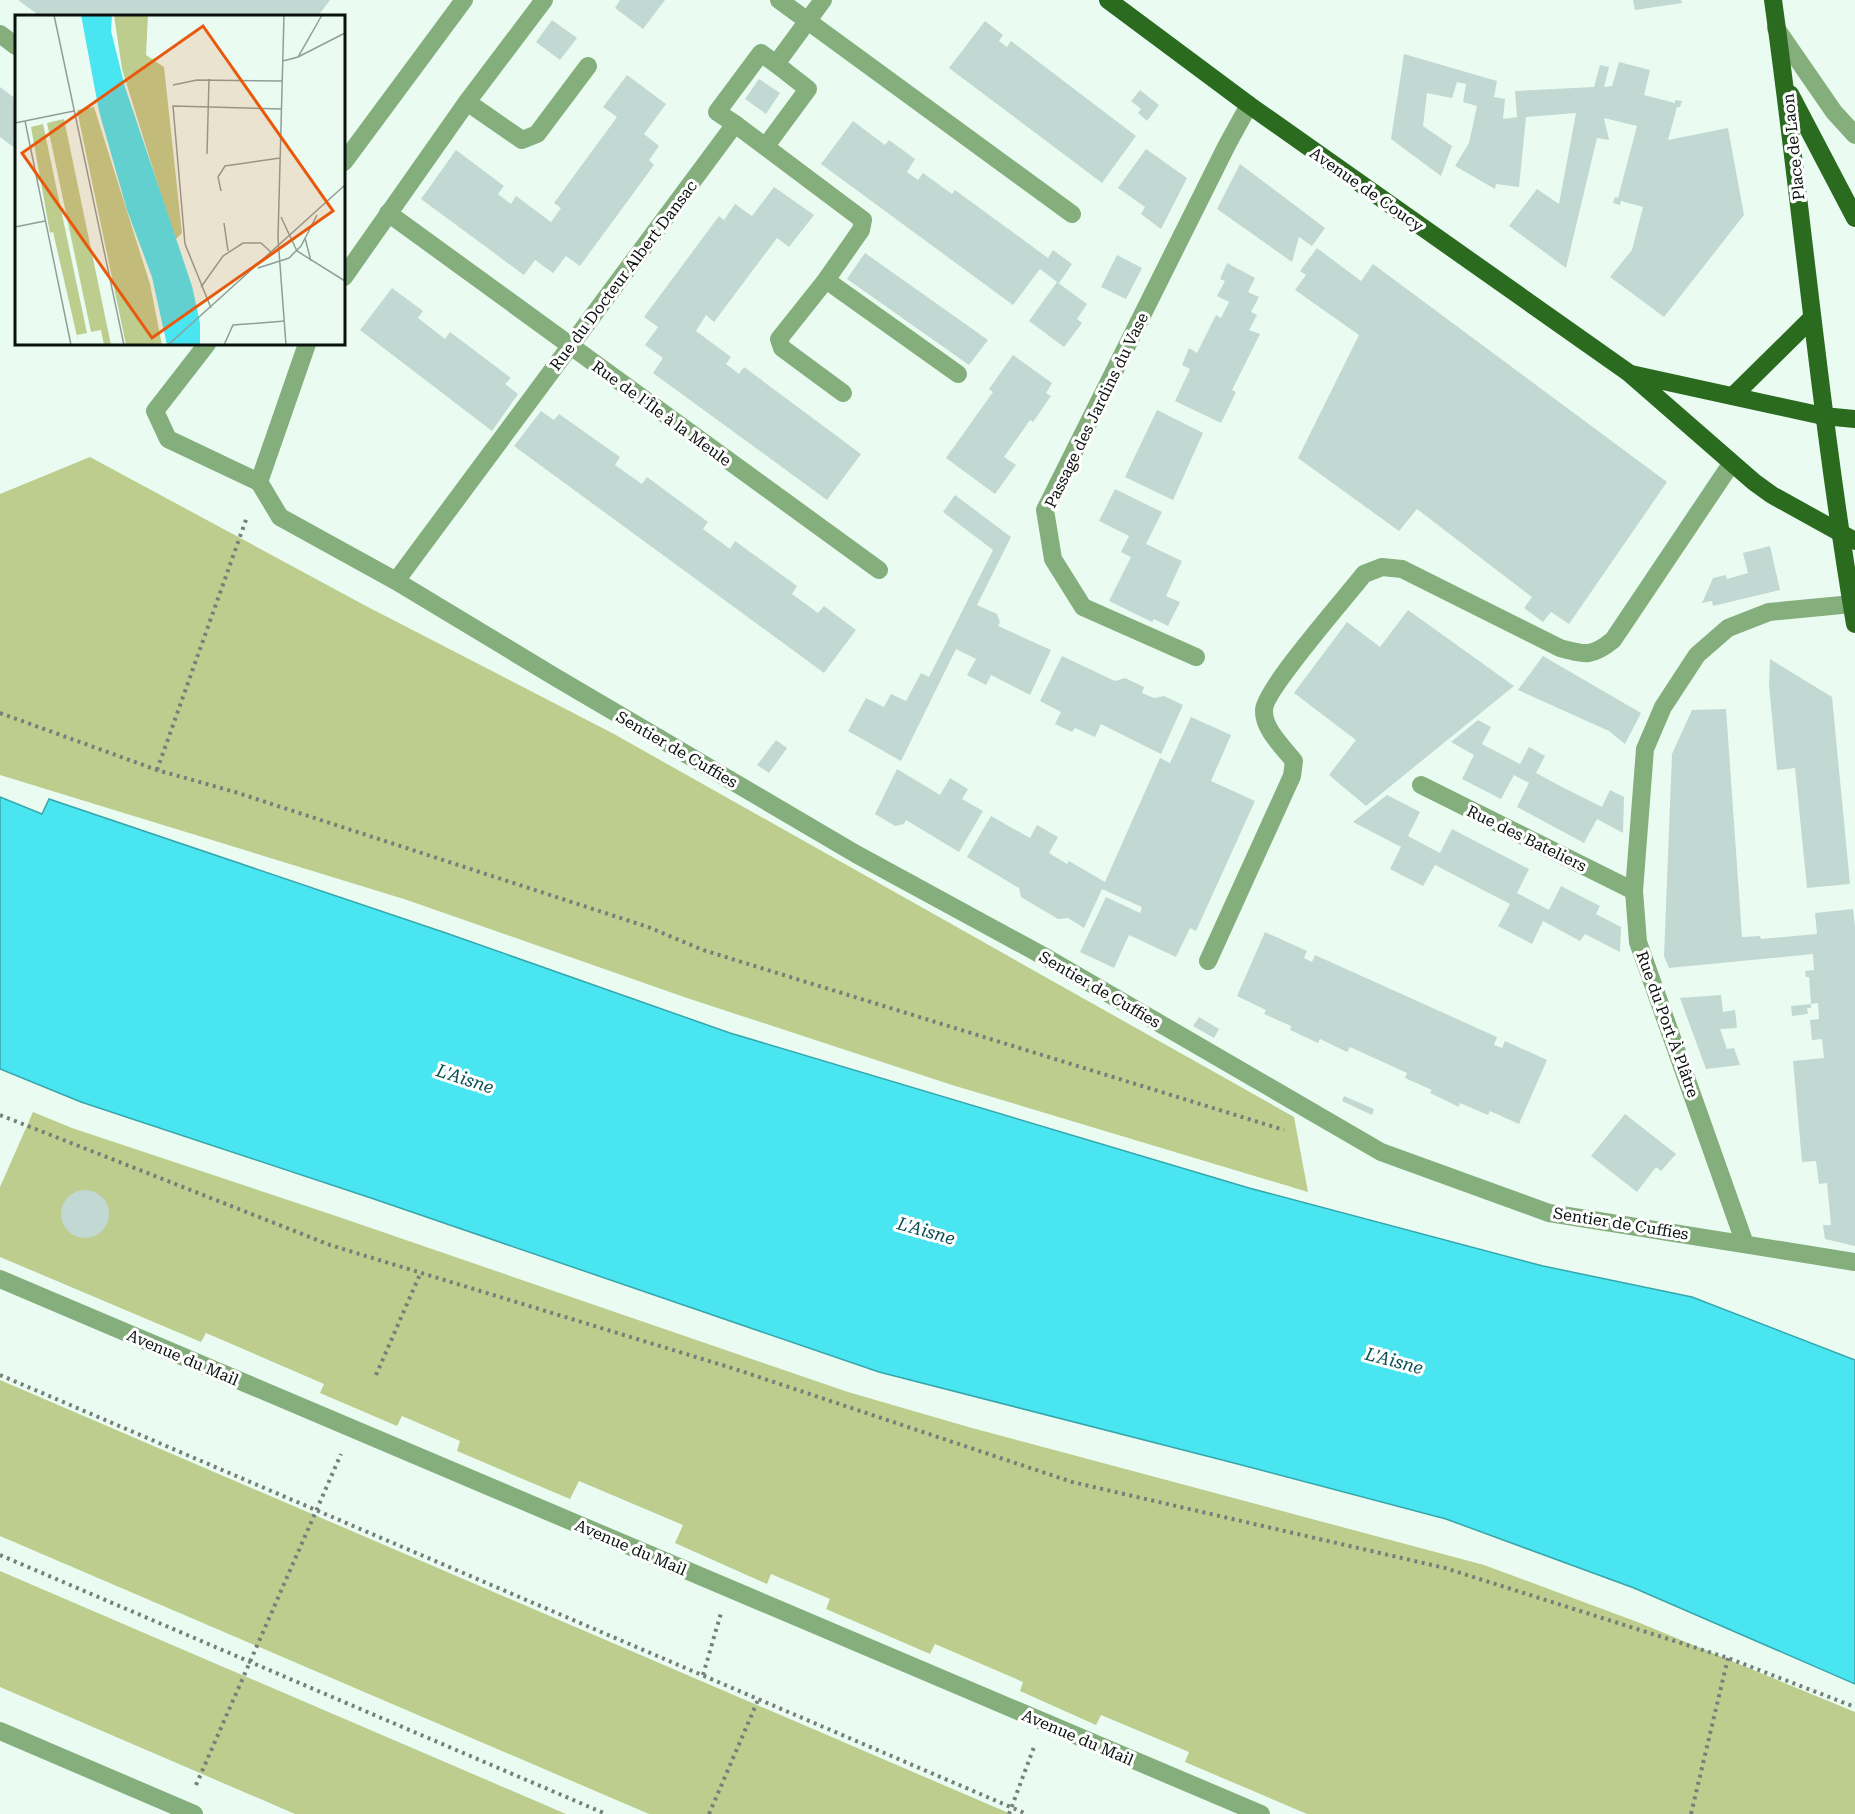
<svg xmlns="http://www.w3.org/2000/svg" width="1855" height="1814" font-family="'Roboto Serif',serif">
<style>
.green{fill:#bccd8e}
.water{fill:#49e5f0;stroke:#36a6ac;stroke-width:1.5}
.building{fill:#c2d8d3}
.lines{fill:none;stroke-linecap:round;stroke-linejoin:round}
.path{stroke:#748079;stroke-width:4;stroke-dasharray:3 4.5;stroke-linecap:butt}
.minor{stroke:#84ae7c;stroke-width:18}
.major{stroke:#2b6b1f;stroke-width:18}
.labels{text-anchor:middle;stroke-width:6;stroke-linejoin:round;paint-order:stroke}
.street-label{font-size:16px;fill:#0b120e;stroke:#fff}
.water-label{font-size:18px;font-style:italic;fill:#094f53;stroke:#fff}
.inset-road{fill:none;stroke:#919e97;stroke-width:1.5}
.view{fill:#e8590c;fill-opacity:0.15;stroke:#e8590c;stroke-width:3}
.inset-edge{fill:none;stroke:#0b120e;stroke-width:3}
</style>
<rect width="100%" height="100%" fill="#eafcf2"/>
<g class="green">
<path d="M90,457L366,606L614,734L1294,1117L1308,1192L952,1085L687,998L407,900L0,775V494Z"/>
<path d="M33,1112L72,1128L336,1216L848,1392L972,1428L1484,1565L1640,1623L1855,1712V1814H1307L1185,1762L1189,1752L1101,1715L1096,1725L1020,1691L1023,1682L935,1644L930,1654L826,1609L830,1599L771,1574L767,1584L675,1543L683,1525L579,1481L570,1499L457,1451L460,1441L402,1416L397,1426L320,1393L324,1384L206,1333L201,1342L0,1257V1187Z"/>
<path d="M0,1380L1011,1814H649L0,1536Z"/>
<path d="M0,1571L566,1814H295L0,1687Z"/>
</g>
<path class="water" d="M0,797L42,814L49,799L446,933L730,1033L1249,1188L1543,1266L1692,1297L1855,1360V1684L1634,1588L1446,1519L1230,1462L879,1372L371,1198L81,1102L0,1069Z"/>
<g class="building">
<path d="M18,0H330L318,16H40Z"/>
<path d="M620,0H665L643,29L615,8Z"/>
<path d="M1633,0H1681L1682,3L1635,10Z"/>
<path d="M552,20L577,38L560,60L536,42Z"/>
<path d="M985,21L1003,35L999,41L1007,47L1011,41L1136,136L1102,183L949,68Z"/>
<path d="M1404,54L1497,81L1494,97L1505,99L1503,119L1517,117L1515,91L1594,87L1600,65L1609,67L1604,87L1612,86L1619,62L1650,70L1644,95L1675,103V100L1682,101L1680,107H1677L1668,140L1728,128L1744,215L1664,317L1610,277L1632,250L1643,207L1621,201L1620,205L1613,203L1615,197L1618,198L1637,126L1604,118L1609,140L1597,138L1566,268L1509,226L1537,189L1559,204L1576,113L1526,117L1519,187L1496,184L1495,189L1455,166L1469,143L1477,106L1463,102L1466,84L1457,82L1452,98L1427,93L1423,126L1452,146L1441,176L1391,139Z"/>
<path d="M627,75L666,104L644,134L659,146L649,160L654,165L580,266L566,256L553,273L535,260L524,275L421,199L456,150L504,186L498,194L511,204L516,196L551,222L561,208L554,203L617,117L603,107Z"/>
<path d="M759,79L780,93L766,114L745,99Z"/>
<path d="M0,87L16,99V149L0,137Z"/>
<path d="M1140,90L1159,105L1147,121L1138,113L1141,109L1131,101Z"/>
<path d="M853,121L885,145L889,140L915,159L907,172L918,180L923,173L952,194L955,190L1048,258L1053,250L1072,264L1059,283L1057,282L1087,304L1077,319L1082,323L1064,347L1029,321L1057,282L1040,269L1013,305L821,164Z"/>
<path d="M1146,149L1187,178L1161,229L1141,214L1145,207L1118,188Z"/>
<path d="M1240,164L1325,228L1312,246L1299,237L1292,262L1217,209Z"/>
<path d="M774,187L814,215L789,247L777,238L714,322L706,315L696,331L731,357L726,364L739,374L744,367L861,454L827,500L653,373L663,358L645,345L658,327L644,317L719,216L724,220L735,204L752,216Z"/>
<path d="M1317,248L1361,281L1373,264L1667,482L1569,624L1551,612L1543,622L1524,608L1532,597L1417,509L1399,531L1298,458L1359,335L1295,290L1306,275L1300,271Z"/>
<path d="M865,253L988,340L969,365L847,279Z"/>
<path d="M1117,255L1142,268L1126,299L1101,287Z"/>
<path d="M1227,263L1255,278L1248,292L1259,297L1251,312L1257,315L1249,330L1260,334L1232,390L1236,392L1221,423L1175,401L1190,369L1182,365L1189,348L1197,353L1216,315L1221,318L1229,302L1217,296L1225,281L1220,279Z"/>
<path d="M392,288L423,311L418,318L445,339L450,332L511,378L505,384L518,394L492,431L360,330Z"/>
<path d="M1013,355L1052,383L1046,393L1051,396L1033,422L1030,420L1004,457L1016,465L995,494L946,458L993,392L989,389Z"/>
<path d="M1157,410L1203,433L1173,500L1125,477Z"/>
<path d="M541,411L554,420L559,414L620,457L615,465L642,484L647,477L708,522L703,529L730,549L735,541L797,586L792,594L818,613L824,606L856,630L824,673L514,446Z"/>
<path d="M1115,489L1162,512L1146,544L1182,561L1166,596L1180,602L1168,626L1154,619L1152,622L1109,601L1131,557L1121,552L1129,536L1099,521Z"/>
<path d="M955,495L1011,537L977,605L997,614L1000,622L998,626L1051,650L1030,695L991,675L986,685L967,675L976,659L956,649L901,761L848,731L866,698L884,707L891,694L906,701L921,673L929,677L993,550L943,512Z"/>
<path d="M1770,546L1780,590L1713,606L1712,601L1702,603L1713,578L1726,575L1727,579L1748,573L1743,553Z"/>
<path d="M1408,610L1514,686L1366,806L1329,775L1356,740L1294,693L1347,622L1380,647Z"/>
<path d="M1062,656L1115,681L1125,678L1144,687L1142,693L1154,698L1164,696L1183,705L1161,754L1101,724L1095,737L1075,728L1072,732L1055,724L1061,712L1040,701Z"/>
<path d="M1543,656L1641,713L1625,744L1609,731L1518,690Z"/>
<path d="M1770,659L1832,697L1850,884L1807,888L1795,768L1777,770L1769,685Z"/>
<path d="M1726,709L1742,937L1760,936L1761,939L1817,934L1815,913L1853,909L1855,927V1246L1825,1239L1823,1225H1831L1827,1183L1819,1184L1816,1161L1802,1162L1793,1061L1824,1058L1822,1039L1812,1040L1810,1020L1819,1019L1818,1003L1811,1004L1809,977H1806L1805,971L1814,970L1813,954L1669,968L1664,956L1672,754L1692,710Z"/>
<path d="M1191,717L1231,735L1211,781L1255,801L1196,931L1190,928L1176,957L1129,935L1114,968L1080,952L1106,897L1140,913L1142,907L1102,889L1084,928L1068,918L1058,919L1021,897L1019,888L967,857L991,816L1030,838L1037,825L1058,837L1049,853L1067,864L1069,861L1105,882L1160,758L1170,763Z"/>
<path d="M1478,720L1491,727L1482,744L1520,764L1529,747L1545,756L1536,773L1564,788L1602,807L1610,790L1624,797L1623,833L1597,819L1584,843L1517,807L1529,783L1514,775L1501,799L1462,779L1474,755L1451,742Z"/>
<path d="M776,740L787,748L769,773L757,765Z"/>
<path d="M897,769L940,795L950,778L968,789L962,799L983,811L959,852L906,820L904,824L895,826L875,814Z"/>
<path d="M1387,795L1420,812L1408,836L1440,853L1452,829L1529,869L1517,893L1549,910L1561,886L1600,906L1596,914L1621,927L1620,952L1585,934L1580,941L1543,921L1532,944L1498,926L1510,904L1435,865L1423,886L1390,869L1401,847L1353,822Z"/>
<path d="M1265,932L1307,951L1304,958L1312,962L1315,955L1497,1037L1494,1045L1502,1048L1505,1041L1547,1060L1519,1124L1490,1111L1488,1115L1460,1103L1459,1107L1430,1093L1432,1090L1405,1078L1407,1073L1350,1047L1347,1052L1320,1039L1318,1043L1290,1030L1291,1026L1264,1014L1266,1010L1237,996Z"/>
<path d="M1721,995L1723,1012L1735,1010L1737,1028L1720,1029L1727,1049L1734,1048L1740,1065L1706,1069L1680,998Z"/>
<path d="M1811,1004V1008H1807L1808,1014L1792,1016L1791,1006Z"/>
<path d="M1199,1017L1219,1029L1214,1038L1193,1026Z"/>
<path d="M1344,1096L1374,1109L1372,1115L1342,1101Z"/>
<path d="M1625,1114L1676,1154L1661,1171L1656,1167L1637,1192L1591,1156Z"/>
<circle cx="85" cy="1214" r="24"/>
</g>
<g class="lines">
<g class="path">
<path d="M0,713L157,770L235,792L648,927L703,950L1284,1130"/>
<path d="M157,770L247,517"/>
<path d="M0,1115L330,1245L735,1369L1072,1482L1445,1568L1728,1658L1855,1707"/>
<path d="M0,1375L1027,1814"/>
<path d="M376,1375L421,1272"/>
<path d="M0,1555L606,1814"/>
<path d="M703,1675L721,1613"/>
<path d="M196,1785L341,1454"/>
<path d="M709,1814L758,1700"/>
<path d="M1009,1814L1034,1747"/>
<path d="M1691,1814L1728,1658"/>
</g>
<g class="minor">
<path d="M779,0L1072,214"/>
<path d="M1776,28L1834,112L1855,135"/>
<path d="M0,34L16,46"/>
<path d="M467,102L522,140L537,134L588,66"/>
<path d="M735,124L863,220L861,230L826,280L779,339L782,348L843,393"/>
<path d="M766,146L808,89L776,64"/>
<path d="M344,162L464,0"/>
<path d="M388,213L879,570"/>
<path d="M344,277L467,102L544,0"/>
<path d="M826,280L958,374"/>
<path d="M207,344L155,411L168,439L259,482L280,517L396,581L555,677L856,854L1047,958L1381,1152L1549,1213L1855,1262"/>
<path d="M259,482L307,344"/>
<path d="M396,581L735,124L717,112L761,53L776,64L823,0"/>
<path d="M1196,657L1083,607L1053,559L1045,510L1227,145L1249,105"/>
<path d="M1421,785L1634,891"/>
<path d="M1208,961L1292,776L1294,761C1283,747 1263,729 1264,710C1264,690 1347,596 1364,574L1382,567L1402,569L1560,648C1586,655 1592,657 1613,640L1731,464"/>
<path d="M1745,1244L1638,942L1634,891L1645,749L1663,707L1697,655L1728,628L1769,612L1852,604"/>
<path d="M0,1279L1261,1814"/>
<path d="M0,1731L194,1814"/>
</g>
<g class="major">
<path d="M1108,0L1249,105L1629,373L1754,482L1772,495L1855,541"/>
<path d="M1773,0C1802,208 1820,417 1855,624"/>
<path d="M1790,94L1855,218"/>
<path d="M1631,374L1823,416L1855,419"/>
<path d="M1733,396L1812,318"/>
</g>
</g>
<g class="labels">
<g class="street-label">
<text transform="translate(1793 147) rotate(-96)" y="6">Place de Laon</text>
<text transform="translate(1367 189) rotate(35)" y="6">Avenue de Coucy</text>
<text transform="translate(623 275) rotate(-53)" y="6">Rue du Docteur Albert Dansac</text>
<text transform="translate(1096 410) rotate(-64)" y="6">Passage des Jardins du Vase</text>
<text transform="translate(662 413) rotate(36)" y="6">Rue de l'Île à la Meule</text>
<text transform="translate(677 749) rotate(30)" y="6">Sentier de Cuffies</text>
<text transform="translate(1527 838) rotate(26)" y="6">Rue des Bateliers</text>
<text transform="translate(1100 989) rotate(30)" y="6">Sentier de Cuffies</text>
<text transform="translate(1668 1024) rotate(70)" y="6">Rue du Port À Plâtre</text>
<text transform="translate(1621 1223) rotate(9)" y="6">Sentier de Cuffies</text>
<text transform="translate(183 1357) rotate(23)" y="6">Avenue du Mail</text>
<text transform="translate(631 1547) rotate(23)" y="6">Avenue du Mail</text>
<text transform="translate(1078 1737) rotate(23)" y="6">Avenue du Mail</text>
</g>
<g class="water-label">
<text transform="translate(465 1079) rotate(18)" y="6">L'Aisne</text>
<text transform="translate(926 1231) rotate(16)" y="6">L'Aisne</text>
<text transform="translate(1394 1361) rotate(15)" y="6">L'Aisne</text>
</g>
</g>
<g transform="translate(15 15)">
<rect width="330" height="330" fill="#eafcf2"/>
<path d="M99,0H133L131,40L149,52L167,218L160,225L107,54ZM79,92L135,269L147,330H111L62,95ZM49,104L96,330H89L86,315L76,317L32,108ZM28,109L72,318L62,320L64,330L38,217L35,218L16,112Z" fill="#bccd8e"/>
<path d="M66,0H97L96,16L110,72L177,271L185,308V330H152L137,262L112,195L84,96Z" fill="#49e5f0"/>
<path class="inset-road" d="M39,0L109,330M269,0L263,223L271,330M283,42L330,18M268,46L283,42L307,0M158,70L182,65L268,66M10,106L56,330M0,108L59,96M192,139L194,64M206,176L203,162L210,151L265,143M266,202L282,236L330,266M209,208L213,236M0,212L30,206M290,223L296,246M243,253L274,243L286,231L302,200M186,272L208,241L228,228H246L257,238M196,293L170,229L158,91L266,94M153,330L330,170M209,330L218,310L270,306"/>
<path class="view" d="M188,11L318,196L137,323L7,138Z"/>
<rect width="330" height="330" class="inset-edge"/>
</g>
</svg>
